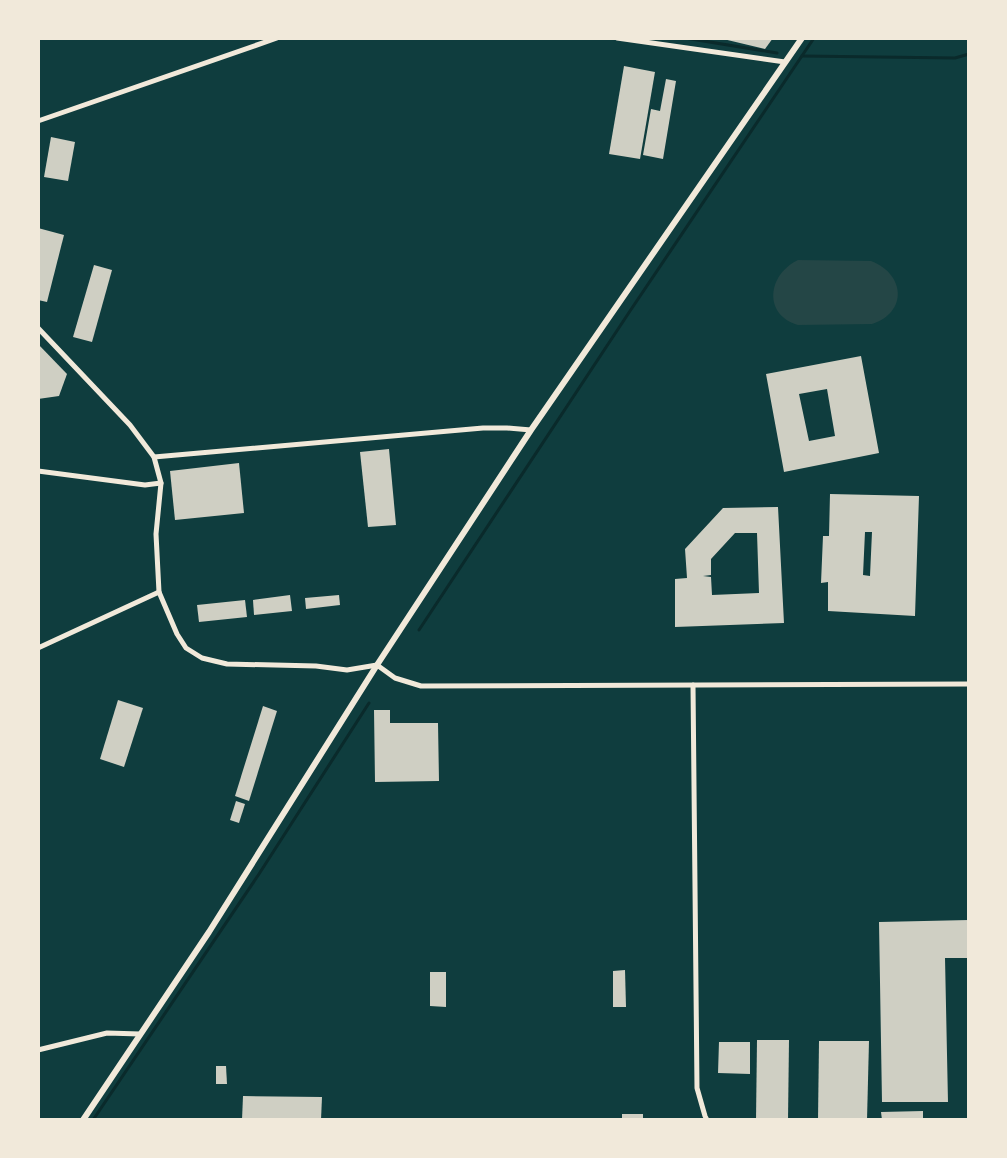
<svg xmlns="http://www.w3.org/2000/svg" width="1007" height="1158" font-family="'Varela Round',sans-serif">
<style>
.green{fill:#244646}
.lines{fill:none;stroke-linecap:round;stroke-linejoin:round}
.stream{stroke:#0a2a2b;stroke-width:3}
.building{fill:#cfcfc3;fill-rule:evenodd}
.minor{stroke:#f1e9da;stroke-width:5}
.tertiary{stroke:#f1e9da;stroke-width:6}
</style>
<rect width="100%" height="100%" fill="#0f3d3e"/>
<path class="green" d="M798,260L871,261C905,274 908,312 872,324L798,325C763,315 767,275 798,260Z"/>
<g class="lines">
<g class="stream">
<path d="M685,38L777,53"/>
<path d="M802,56L955,58L969,54"/>
<path d="M419,630L630,311L814,38"/>
<path d="M93,1120L259,874L369,703"/>
</g>
</g>
<g class="building">
<path d="M719,38H773L765,49Z"/>
<path d="M624,66L655,72L640,159L609,154Z"/>
<path d="M666,79L676,81L663,159L643,155L651,109L660,111Z"/>
<path d="M51,137L75,142L68,181L44,177Z"/>
<path d="M38,228L64,235L47,302L38,300Z"/>
<path d="M94,265L112,270L92,342L73,337Z"/>
<path d="M38,344L67,374L59,396L38,399Z"/>
<path d="M861,356L879,453L784,472L766,374ZM827,389L835,436L809,441L799,394Z"/>
<path d="M389,449L396,525L368,527L360,452Z"/>
<path d="M239,463L244,513L175,520L170,471Z"/>
<path d="M830,494L919,496L915,616L828,611V582L821,583L823,536H829ZM865,532H872L870,576L863,575Z"/>
<path d="M778,507L784,623L675,627V579L687,578L685,549L723,508ZM735,533H757L759,593L712,595L711,577L703,576L711,575V559Z"/>
<path d="M290,595L292,611L254,615L253,600Z"/>
<path d="M339,595L340,605L306,609L305,598Z"/>
<path d="M245,600L247,617L199,622L197,605Z"/>
<path d="M118,700L143,708L124,767L100,759Z"/>
<path d="M263,706L277,711L249,801L235,796Z"/>
<path d="M374,710H390V723H438L439,781L375,782Z"/>
<path d="M236,801L245,804L239,823L230,820Z"/>
<path d="M969,920V958H945L948,1102H882L879,922Z"/>
<path d="M625,970L626,1007H613V971Z"/>
<path d="M430,972H446V1007L430,1006Z"/>
<path d="M757,1040H789L788,1120H756Z"/>
<path d="M819,1041H869L867,1120H818Z"/>
<path d="M719,1042H750V1074L718,1073Z"/>
<path d="M216,1066H226L227,1084H216Z"/>
<path d="M243,1096L322,1097L321,1120H242Z"/>
<path d="M923,1111V1120H882L881,1112Z"/>
<rect x="622" y="1114" width="21" height="6"/>
</g>
<g class="lines">
<g class="minor">
<path d="M617,38L785,62"/>
<path d="M38,121L277,38"/>
<path d="M38,328L130,425L154,457L161,483L156,534L159,592L177,634L186,648L202,658L227,664L316,666L347,670L377,665L395,678L421,686L969,684"/>
<path d="M154,457L483,428H507L531,430"/>
<path d="M38,471L145,485L161,483"/>
<path d="M38,648L159,592"/>
<path d="M693,685L697,1088L705,1116L707,1120"/>
<path d="M38,1050L107,1033L140,1034"/>
</g>
<path class="tertiary" d="M83,1120L209,932L377,665L531,430L802,38"/>
</g>
<rect width="1007" height="1158" fill="none" stroke="#f1e9da" stroke-width="80"/>
</svg>
